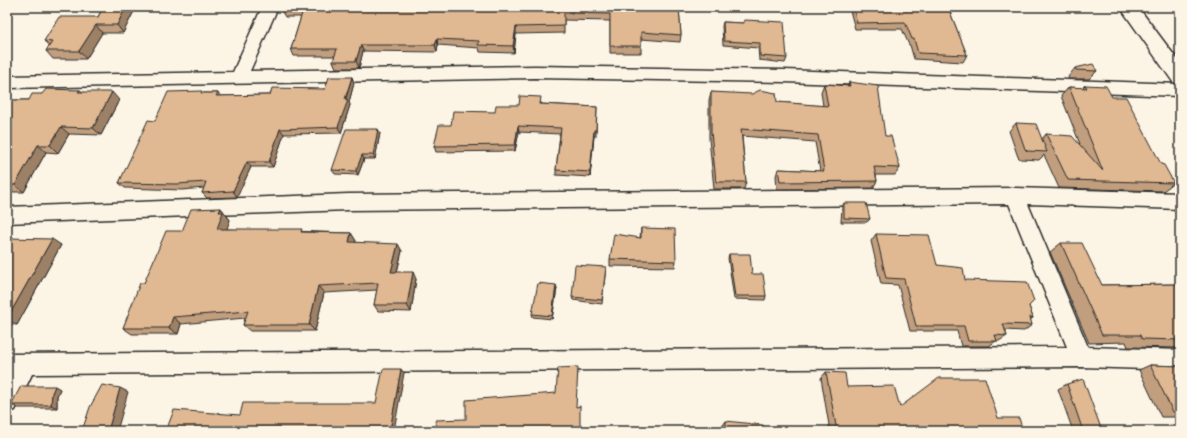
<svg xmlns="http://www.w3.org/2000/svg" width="1187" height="438" font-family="Mali,sans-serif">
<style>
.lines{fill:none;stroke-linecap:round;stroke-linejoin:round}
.minor-casing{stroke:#2b2b2b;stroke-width:3}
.trunk-casing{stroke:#2b2b2b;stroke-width:3}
.minor{fill:#fcf5e5;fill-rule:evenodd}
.trunk{fill:#fcf5e5;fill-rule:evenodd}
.wall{fill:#c19e7d;stroke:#2b2b2b}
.shaded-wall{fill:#9d8166;stroke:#2b2b2b}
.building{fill:#e0b891;stroke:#2b2b2b}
</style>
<rect width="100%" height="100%" fill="#fcf5e5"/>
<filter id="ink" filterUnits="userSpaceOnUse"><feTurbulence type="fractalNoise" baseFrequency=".025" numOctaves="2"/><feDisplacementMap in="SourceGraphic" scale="8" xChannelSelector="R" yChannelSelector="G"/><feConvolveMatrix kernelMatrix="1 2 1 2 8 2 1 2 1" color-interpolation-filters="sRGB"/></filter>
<g filter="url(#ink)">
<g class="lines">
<g class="minor-casing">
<g id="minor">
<path d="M262,7H278L250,71L535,66L784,70L1180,84V96L784,82L535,78L7,88V76L233,72Z"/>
<path d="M1015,188L1180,193V209L1028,204L1088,347L1180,350V370L1082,367L32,374L15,410L7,413V378L9,374H7V354L1067,347L1009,204L348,210L7,223V207L348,194Z"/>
</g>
</g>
<g class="trunk-casing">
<path id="trunk" d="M1120,7H1138L1180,63V84L1173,82Z"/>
</g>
<use href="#minor" class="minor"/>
<use href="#trunk" class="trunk"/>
</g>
<g class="wall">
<path d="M103,7H136L123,33H102L86,59H53L46,51L49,46L44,41L98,17Z"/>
<path d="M679,7L681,35L680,42L641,39V53H610V21L564,20V33L516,34L514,53L480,52L479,48L438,45L437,52L363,51L359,68H336L333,61L335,56H294L291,49L301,17H285L281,10Z"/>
<path d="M849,7H948L967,55L963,62L914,59L910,45H909L902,29H855Z"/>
<path d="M744,20L787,58L785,63L759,60L758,48L723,45L722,26L723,22L743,23Z"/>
<path d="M1075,68L1097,71L1089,79H1069L1068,77Z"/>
<path d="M352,77L354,83L349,102L350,105L341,133L284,134L273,167H251L237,197L207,198L202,193L204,188L182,190L125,188L119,183L155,121L203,93H218L220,96L270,95L325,89Z"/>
<path d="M849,82L885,136L900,168L895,175H876L877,181L873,188L777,189L776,176L778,169L820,171L815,142L742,136L746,182L744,189H714L709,139V100L711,92L777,102L823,106L821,92L824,84L848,86Z"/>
<path d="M1085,85L1112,97L1174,183L1163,191L1059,188L1044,155L1039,160L1020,159L1018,157L1009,131L1016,123L1042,139L1046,134L1080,144L1061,96L1069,87L1082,88Z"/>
<path d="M80,90L83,92L119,100L101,135L69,134L58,153L46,152L24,192H12L11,195H7V100H29L42,94Z"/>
<path d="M542,103L541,104L597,107L596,136H594L590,177L556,175V170L560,134L519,132L515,151L436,152L434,146L451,125L519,105Z"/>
<path d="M380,133L375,159H364L358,175L335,174L332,170Z"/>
<path d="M844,203L870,219L867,222H841L842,207Z"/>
<path d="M221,208L230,220L226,229L351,233L356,241L355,242L402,251L397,272L416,279L411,312L378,311L374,305L377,290L324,293L315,331H250L243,325L245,318L181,324L178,334H132L123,328L144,283L182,231Z"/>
<path d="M641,228L676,261L675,267L610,266V259L640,238Z"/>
<path d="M876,234L937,265L965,280L1029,306L1033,318L1030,320L1032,325L1024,331L1005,330L1007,336L999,341H996L989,346H961L957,331H910L898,285L881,284L871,241Z"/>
<path d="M7,238L61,245L17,325L7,324Z"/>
<path d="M1061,243L1102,285L1180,284V346L1176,348L1128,347L1126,342L1089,343L1050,252Z"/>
<path d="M729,254L752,274L766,296L765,300L734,299L728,258Z"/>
<path d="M606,267L602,304L573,300L572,297Z"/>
<path d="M557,288L552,319L533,317L532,314Z"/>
<path d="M1150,365L1180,366V417H1161L1139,370Z"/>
<path d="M826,372L847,387L900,407L998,418L1023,431H830L821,378Z"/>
<path d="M1067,384L1102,431H1073L1058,389Z"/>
<path d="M60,389L57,396V408H18L11,405Z"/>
<path d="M726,421L764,431H723V425Z"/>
</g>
<g class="shaded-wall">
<path d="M126,7H136L123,33L117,25Z"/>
<path d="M96,25L102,33L86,59L79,51Z"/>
<path d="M516,27V34L514,53L513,46Z"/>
<path d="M437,39L438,45L437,52L435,45Z"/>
<path d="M361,45L363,51L359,68L356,61Z"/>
<path d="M352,77L354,83L349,102L350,105L341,133L338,127Z"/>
<path d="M112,92L119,100L101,135L93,128Z"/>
<path d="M518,126L519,132L515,151V145Z"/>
<path d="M61,127L69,134L58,153L50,145Z"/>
<path d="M280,129L284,134L273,167L269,162Z"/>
<path d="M378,129L380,133L375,159L373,155Z"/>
<path d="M594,130V136L590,177V172Z"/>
<path d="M38,145L46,152L24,192L15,185Z"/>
<path d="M362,155L364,159L358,175L356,171Z"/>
<path d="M247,162L251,167L237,197L233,191Z"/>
<path d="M7,188L12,192L11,195L7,192Z"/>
<path d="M221,208L230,220L224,237L217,229L219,212Z"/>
<path d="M351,233L356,241L354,250L349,242Z"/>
<path d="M52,239L61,245L17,325L7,319Z"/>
<path d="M398,244L402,251L395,279L391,272Z"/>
<path d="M413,272L416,279L411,312L407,305Z"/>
<path d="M556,285L557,288L552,319V316Z"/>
<path d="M318,286L324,293L315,331L309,325Z"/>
<path d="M173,317L181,324L178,334L169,328Z"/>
<path d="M401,369L404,373L394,431L390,430Z"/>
<path d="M55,386L60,389L57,396V408L51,405L52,393Z"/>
<path d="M120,388L128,392L117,431H108Z"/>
</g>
<g class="building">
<path d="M103,7H126L117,25H96L79,51H46L52,42L44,41L59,17H98Z"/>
<path d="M282,7H679L681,35L641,32V46H610V14L564,13V26L516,27L513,46L478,45L479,41L437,39L435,45H361L356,61H333L337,49H291L303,10H281Z"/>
<path d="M853,7H948L967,55L918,53L914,39H912L905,22L857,23Z"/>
<path d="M744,20L784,22L787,58L760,56V43L724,41L723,22L744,23Z"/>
<path d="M1093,64L1097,71L1076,70L1075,68Z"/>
<path d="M329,77H352L345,99L348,100L338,127L280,129L269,162H247L233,191L202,193L206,182L177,184L119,183L148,120L155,121L168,92L202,91L201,93H218L216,96L270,95L272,88L325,89Z"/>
<path d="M849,82L878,86L885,136H891L900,168L874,167L877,181L780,182L778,169L824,171L818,135L741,129L746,182H716L711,132V92L752,94L760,90L776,93L777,102L828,106L824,84L850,86Z"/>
<path d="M1085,85L1106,86L1112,97H1126L1161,164L1164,165L1174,183L1068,180L1046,134L1072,136L1103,171L1069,87L1087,88Z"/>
<path d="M46,89L80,90L78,92H112L93,128L61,127L50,145H38L15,185H7V100H29L32,94H42Z"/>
<path d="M520,96L541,97L540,104L597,107L596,130H594L590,172L556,170L561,128L518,126L515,145L434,146L439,125H451L453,111L495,112L496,105H519Z"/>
<path d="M1016,123L1036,124L1047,152L1027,151L1025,149Z"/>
<path d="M346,129H378L373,155H362L356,171L332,170Z"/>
<path d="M844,203H866L870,219L844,218Z"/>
<path d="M221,208L219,212H223L217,229H302L301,232L351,233L349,242L398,244L391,272H413L407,305H374L378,283L318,286L309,325H243L248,311L173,317L169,328H123L140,283H144L166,231H182L191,209Z"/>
<path d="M641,228L675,229L676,261L610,259L614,234L641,238Z"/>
<path d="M876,234L929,235L937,265L963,268L965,280L1027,282L1034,301L1029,306L1033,318L1030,317L1032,325L1003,324L1007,336L995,335L997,341H968L964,326H916L904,279L886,278Z"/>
<path d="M7,238L52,239L7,319Z"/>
<path d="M1061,243H1082L1102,285L1180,284V340L1142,339L1140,335H1102Z"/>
<path d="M729,254H750L752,274H763L766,296H735Z"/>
<path d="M575,265L606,267L602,300L572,297Z"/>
<path d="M538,283L556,285L552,316L532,314Z"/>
<path d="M1150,365L1180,366V412H1173Z"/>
<path d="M578,367L576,407L580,406V431H166L174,410L240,415L243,403H376L383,369H401L390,430L436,427V420L466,419V400L556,393L558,368Z"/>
<path d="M826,372L845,373L847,387L894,386L900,407L939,378H985L998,418H1019L1023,431H837Z"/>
<path d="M1083,379L1102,431H1083L1067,384Z"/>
<path d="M102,385L120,388L108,431H82L90,407Z"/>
<path d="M21,386H55L52,393L51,405H11Z"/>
<path d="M726,421L763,425L764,431H726Z"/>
</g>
</g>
<rect width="1187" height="438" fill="none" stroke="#fcf5e5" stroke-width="24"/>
<rect x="12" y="12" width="1163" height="414" fill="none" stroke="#2b2b2b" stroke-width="1.5" filter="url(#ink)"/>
</svg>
